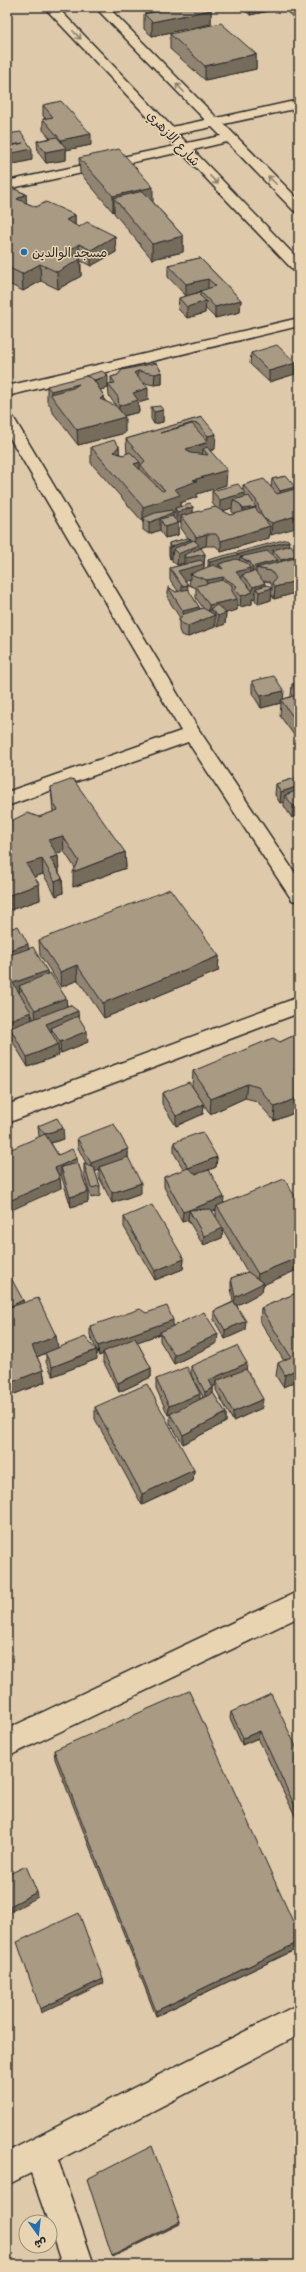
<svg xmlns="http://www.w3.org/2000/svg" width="306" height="2272" font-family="Dekko,'Playpen Sans Arabic',sans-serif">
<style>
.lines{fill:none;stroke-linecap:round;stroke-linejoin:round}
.minor-casing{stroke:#2b2b2b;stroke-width:3}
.minor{fill:#e9d4b2;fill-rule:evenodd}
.wall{fill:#918472;stroke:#2b2b2b;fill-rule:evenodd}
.shaded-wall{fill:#766c5c;stroke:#2b2b2b}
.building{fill:#a99a84;stroke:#2b2b2b}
.oneway{stroke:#8a806e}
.poi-dot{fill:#1f6fb2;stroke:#e9d4b2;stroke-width:1.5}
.labels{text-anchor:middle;stroke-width:3;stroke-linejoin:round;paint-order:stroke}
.far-street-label{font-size:13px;fill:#2b2b2b;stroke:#e9d4b2}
.far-poi-label{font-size:13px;fill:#2b2b2b;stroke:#e9d4b2;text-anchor:start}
</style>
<rect width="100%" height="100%" fill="#decaaa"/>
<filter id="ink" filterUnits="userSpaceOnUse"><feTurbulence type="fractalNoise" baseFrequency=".025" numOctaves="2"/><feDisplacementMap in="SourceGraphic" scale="8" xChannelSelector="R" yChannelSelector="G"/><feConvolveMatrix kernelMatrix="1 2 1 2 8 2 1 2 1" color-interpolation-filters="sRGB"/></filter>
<g filter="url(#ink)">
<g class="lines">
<g class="minor-casing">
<g id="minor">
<path d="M44,7H57L172,127L205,120L95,7H108L217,118L299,100V108L224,124L299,200V212L294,211L227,142L193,150L299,260V272L294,271L181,152L7,189V181L175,146ZM212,127L221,136L187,143L178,134Z"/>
<path d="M299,318V326L7,396V386Z"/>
<path d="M7,415L13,417L15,420L199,730L299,879V902L292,900L188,742L7,806V792L181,731L7,433Z"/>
<path d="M299,997V1013L7,1123V1105Z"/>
<path d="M299,1591V1617L7,1757V1729Z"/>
<path d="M299,2004V2035L58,2160L94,2265H62L50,2229V2222H48L31,2173L7,2185V2152Z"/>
</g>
</g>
<use href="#minor" class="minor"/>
</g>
<g class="wall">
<path d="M165,7H208L211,10V24L152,36L144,29V14L167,9Z"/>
<path d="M241,7H299L294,18L282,8L250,15Z"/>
<path d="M170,34L256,54V69L205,80L170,49Z"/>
<path d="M43,105L91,145L66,150V160L46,163L38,152L37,141L50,138L43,130V119L45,118L43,116Z"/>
<path d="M298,127H299V141L297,139Z"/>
<path d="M7,134L32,160L9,165L7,163Z"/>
<path d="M79,158L153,202L183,236V252L152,259L114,213V211L113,212L80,173Z"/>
<path d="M7,186L26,194V203L36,207L75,215V225L79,227L115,236L116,252L91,266L81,261V276L58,289L41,281L23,291L7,283Z"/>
<path d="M200,258L241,300L240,312L215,318L205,308V313L187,318L178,309L179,298L186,296L168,277V265ZM200,292V296L197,293Z"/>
<path d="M251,353L296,363L295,374L269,382L250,364Z"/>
<path d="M122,370L162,372V384L154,385L144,383L148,400L138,403L139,412L124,416L125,433L78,445L51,410V406L47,402V386L108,388L100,390L104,396L105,401L118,409L109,396L108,384H111V377L118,375Z"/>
<path d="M151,407L163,410V422L154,424L151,419Z"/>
<path d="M202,417L215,449L210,451L226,485L197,494V497L180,503V507H193V513L216,508L212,503V491L243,490V485L271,488L272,479L286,476L271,535L269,534V538L221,552L216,546H206L199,548V549L205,554L204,565V566L203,569L208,567V560L289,541L288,546L299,555V592L274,599L272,595L271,600L258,604L255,600V598L252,599V604L240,607L237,604V610L226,613L225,624L218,627L215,625V627L188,637L181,635L179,630V619L180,618L168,599V587L176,592L178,591L170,580V568L184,565V563L177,565L172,561V558L170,559L169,555V543L188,538L181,528V522L178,523V535L165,538L160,531V530L149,534L143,530V522L91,463V447L119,446V454L123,455L127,454L126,439ZM232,508V512L236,514L231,515L222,511ZM175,512V519L173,517V513ZM190,579L189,585L196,588V598L203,608L199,609V607L187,589L188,585L185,580ZM264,581L270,582L272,586V588L265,586Z"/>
<path d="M299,664V682L295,676L296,665Z"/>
<path d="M252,681L283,699L291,697L292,684L299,682V742L280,716L281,703L261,708L252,693Z"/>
<path d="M299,777L292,818L284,806V802L280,803L275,795L276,784Z"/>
<path d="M51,787L125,852L126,868L73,887L75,868L64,851L56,854L58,856L59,872L62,878L63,893L56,896L43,874L34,877L39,884L40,900L7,911V823L39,817L53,812Z"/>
<path d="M7,930L28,948L47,971V974L66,998L67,1006L79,1017L88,1042L61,1053L58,1049L59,1055L28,1067L11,1039L10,1031L7,1032ZM31,1014L34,1019H32Z"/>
<path d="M39,940L219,956L218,971L104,1018L78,980L61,987L40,955Z"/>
<path d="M299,1033V1111L274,1121L257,1101L245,1098L210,1114L192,1086L193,1071L280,1042Z"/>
<path d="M162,1093L204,1104L203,1114L176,1126L162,1104Z"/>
<path d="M38,1126L64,1139L51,1143L58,1155L78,1163L88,1192V1202L71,1207L61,1175L59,1176L60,1178L61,1188L39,1136Z"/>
<path d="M77,1138L128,1149V1158L141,1193L112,1203L99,1177V1170L95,1172L100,1186V1196L91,1198L84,1174V1164L87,1165L78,1148Z"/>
<path d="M174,1142L217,1157L216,1167L209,1170L223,1203L296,1198L299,1199V1269L263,1285L262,1292L237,1305L245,1330L225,1339L214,1320V1311L233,1302L231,1287V1278L248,1273L223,1230L222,1238L203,1245L188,1220L182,1222L164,1187V1177L184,1170L174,1153ZM216,1210V1217L212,1211Z"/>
<path d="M124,1217L184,1259L183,1269L155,1280L124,1227Z"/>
<path d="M299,1292V1386L298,1385L299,1380L283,1387L276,1376L278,1363L284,1361L260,1321L261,1308Z"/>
<path d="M23,1300V1303L56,1336L58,1348L97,1359L53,1376L46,1362V1353L37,1357L43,1370L45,1382L7,1397Z"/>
<path d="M146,1313L173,1326L217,1343L174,1364L160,1341V1334L137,1342L151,1368V1377L119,1392L103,1361V1354L99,1356L90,1335V1326Z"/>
<path d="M191,1366L246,1369L262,1408L233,1421L216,1390V1385L213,1387V1393L226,1413V1422L183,1444L170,1423V1414L168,1415L156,1388V1379L200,1399L203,1397L191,1375Z"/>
<path d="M95,1407L194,1470L193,1481L142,1505L95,1419Z"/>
<path d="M231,1712L299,1753V1824L258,1738L242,1745L230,1718Z"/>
<path d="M54,1750L299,1935V1948L156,2016L55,1759Z"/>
</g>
<g class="shaded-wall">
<path d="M251,7H282V8L250,15Z"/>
<path d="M295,7H299V17L294,18Z"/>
<path d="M211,10V24L152,36V22Z"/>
<path d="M256,54V69L205,80V66Z"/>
<path d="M91,134V145L66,150V160L46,163L45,152L61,149V140Z"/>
<path d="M23,143L32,149V160L9,165L8,154L7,153V146Z"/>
<path d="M153,187V202L114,198V211L113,212V196Z"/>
<path d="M26,194L27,211L17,199Z"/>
<path d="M75,215V232L66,220Z"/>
<path d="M115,236L116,252L91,266V250Z"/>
<path d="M183,236V252L152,259V244Z"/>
<path d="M79,244L81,276L58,289L57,272L66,252Z"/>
<path d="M40,264L41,281L23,291L22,274Z"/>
<path d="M208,279V290L200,291V292L186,296V284Z"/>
<path d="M241,300L240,312L215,318V307Z"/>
<path d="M206,301L205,313L187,318V307Z"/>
<path d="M296,363L295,374L269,382V371Z"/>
<path d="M138,371V383L134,373Z"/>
<path d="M162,372V384L154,385L155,374Z"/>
<path d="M108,376V388L93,392V381Z"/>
<path d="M79,384L80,400L51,394V391Z"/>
<path d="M148,388V400L138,403L139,412L119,417V406L133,393Z"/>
<path d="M104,396L105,412L100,399Z"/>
<path d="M163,410V422L154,424V412Z"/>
<path d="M125,417V433L78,445L77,430Z"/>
<path d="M216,434L215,449L208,451V455L203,449L202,460L186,465V449L207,443L208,436Z"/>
<path d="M119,446L120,462L114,452Z"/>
<path d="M140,462V478L134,464Z"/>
<path d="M227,470L226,485L197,494V497L180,503V510L175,508V512L173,513V524L178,523V535L165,538V527L160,519V530L149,534V523L143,518V523V507L175,489L193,480Z"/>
<path d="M295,487L294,499L279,503L280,491Z"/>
<path d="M245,493L244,504H240L233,500L232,508L220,512V500Z"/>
<path d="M193,507V519L181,516V522L177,523V512Z"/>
<path d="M256,507L255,519L243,521V509Z"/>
<path d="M299,515V527L271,535L272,523Z"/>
<path d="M270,526L269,538L221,552V541Z"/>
<path d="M207,534L206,546L199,548L198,555L205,554L203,576L190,574V579L179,582L178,571L186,568V558L184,555V563L177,565L178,554L173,549L172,558L170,559V547L191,539V549L195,547L196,537Z"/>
<path d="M289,541L288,553L273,550V557L250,563L240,557L239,566L223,569L219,564V571L209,574L210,562Z"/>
<path d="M299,555L298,566L280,572L281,560Z"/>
<path d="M278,560L277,572L256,568V577L252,578V567Z"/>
<path d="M250,568V580L242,575L241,582L236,572Z"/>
<path d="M223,577V589L206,592L207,580Z"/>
<path d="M299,580V592L274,599L275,587Z"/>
<path d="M265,583V590L272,588L271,600L258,604L259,592L256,588L255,598L252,599V604L240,607L241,596L252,592L253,587Z"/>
<path d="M188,585L187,596L182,598V586Z"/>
<path d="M237,599V610L226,613L225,624L218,627V616L210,609V617H208L209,605Z"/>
<path d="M199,607V618L183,622V611Z"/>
<path d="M215,615V627L188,637V626Z"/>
<path d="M10,642L11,653L7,656V643Z"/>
<path d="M8,655L9,667L7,668V656Z"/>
<path d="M284,691L283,702L281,700V703L261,708V696Z"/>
<path d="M299,786V797L285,795L284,802L280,803L281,792Z"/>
<path d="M299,804V815L292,818L293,806Z"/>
<path d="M63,836L64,851L49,856L48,840Z"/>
<path d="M125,852L126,868L73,887V872Z"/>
<path d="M58,856L59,872L50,858Z"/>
<path d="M42,859L43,874L27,879L26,864Z"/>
<path d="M62,878L63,893L56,896L55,881Z"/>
<path d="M39,884L40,900L7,911V896Z"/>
<path d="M28,944L29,955L7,963V951Z"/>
<path d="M219,956L218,971L104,1018L103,1003Z"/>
<path d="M77,965L78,980L61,987L60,972Z"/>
<path d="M47,971L48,982L19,986L20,992L14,994L13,983Z"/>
<path d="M66,998L67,1008L36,1021L35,1010Z"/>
<path d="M78,1011L79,1022L51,1028L52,1033L47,1035L46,1024Z"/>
<path d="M31,1012L32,1023L10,1028V1031L7,1032V1021Z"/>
<path d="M87,1031L88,1042L61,1053L60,1042Z"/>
<path d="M58,1044L59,1055L28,1067L27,1057Z"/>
<path d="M299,1066V1080L294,1069Z"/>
<path d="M247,1084L245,1098L210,1114L211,1099Z"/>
<path d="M299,1097V1111L274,1121L275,1107Z"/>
<path d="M204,1104L203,1114L176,1126V1116Z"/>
<path d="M63,1128L64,1139L46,1144L45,1134Z"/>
<path d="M128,1149V1159L99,1167V1170L91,1173V1163Z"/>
<path d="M217,1157L216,1167L188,1178V1168Z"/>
<path d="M77,1158L78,1168L61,1167V1175L55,1178V1168Z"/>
<path d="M60,1178L61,1188L7,1212V1202Z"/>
<path d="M141,1183V1193L112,1203V1193Z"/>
<path d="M88,1192V1202L71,1207L70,1197Z"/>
<path d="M224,1197L223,1207L217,1206L216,1210L193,1218L189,1210Z"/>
<path d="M189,1210L188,1220L182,1222L183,1212Z"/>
<path d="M223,1228L222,1238L203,1245L204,1236Z"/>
<path d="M299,1257V1269L263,1285L262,1292L234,1307L235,1297L257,1285L258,1274Z"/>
<path d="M184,1259L183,1269L155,1280V1271Z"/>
<path d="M23,1300L24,1310L7,1308Z"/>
<path d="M173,1320V1330L160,1332V1334L104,1354L103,1352V1354L99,1356L98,1346Z"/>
<path d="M246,1321L245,1330L225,1339V1330Z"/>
<path d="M218,1334L217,1343L174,1364V1355Z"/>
<path d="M56,1336L58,1348L34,1358L32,1346Z"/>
<path d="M96,1350L97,1359L53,1376L52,1367Z"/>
<path d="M247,1363L246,1372L216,1381V1385L208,1389L209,1380Z"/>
<path d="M151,1368V1377L119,1392L118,1383Z"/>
<path d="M299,1368V1380L283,1387L285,1375Z"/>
<path d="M43,1370L45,1382L7,1397V1384Z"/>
<path d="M213,1388V1397L205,1400V1392Z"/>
<path d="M200,1394V1403L168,1415L169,1406Z"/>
<path d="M263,1399L262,1408L233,1421V1412Z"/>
<path d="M226,1413V1422L183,1444V1435Z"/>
<path d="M194,1470L193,1481L142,1505V1494Z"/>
<path d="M260,1731L258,1738L242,1745L243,1738Z"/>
<path d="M37,1892L38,1897L10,1912L8,1907Z"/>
<path d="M299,1942V1948L156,2016V2011Z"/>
<path d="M103,1979L104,1983L41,2013L40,2009Z"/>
<path d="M180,2222V2224L113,2257L112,2256Z"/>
</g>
<g class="building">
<path d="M179,7H208L211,10L152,22L144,14Z"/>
<path d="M221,23L256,54L205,66L170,34Z"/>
<path d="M61,101L91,134L61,140L43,119L53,117L43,105Z"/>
<path d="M21,132L32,149L8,154L7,153V147L23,143L7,146V134Z"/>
<path d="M57,137L66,148L45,152L37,141Z"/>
<path d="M119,149L153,187L113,196L79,158Z"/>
<path d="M7,186L26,194L17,199L36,207L46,202L75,215L66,220L79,227L87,222L115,236L91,250L79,244L66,252L81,259L57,272L40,264L22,274L7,267Z"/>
<path d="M143,191L183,236L152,244L114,198Z"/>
<path d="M200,258L241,300L215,307L200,291L216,286L208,279L186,284L168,265Z"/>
<path d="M197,293L206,301L187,307L179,298Z"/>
<path d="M277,345L296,363L269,371L251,353Z"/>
<path d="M156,363L162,372L155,374L138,371L134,373L148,388L133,393L138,400L119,406L118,397L108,384L115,383L111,377L118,375L122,370Z"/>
<path d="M102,371L108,376L94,380L93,379L85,376Z"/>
<path d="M86,376L93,379L104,396L100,399L116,406L125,417L77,430L50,394L73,388L79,384L51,391L47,386Z"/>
<path d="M160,406L163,410L154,412L151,407Z"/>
<path d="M202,417L216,434L208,436L198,424L192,423L160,433L192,424L208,442L186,449L190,453L208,455L203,449L207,447L227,470L193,480L197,481L175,489L180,495L143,507L91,447L114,440L119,446L114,452L123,455L130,452L140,462L134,464L162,491L165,490L148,474L141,465L145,461L126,439Z"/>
<path d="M286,476L295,487L280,491L272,479Z"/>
<path d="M264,479L277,494L295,489L299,494V515L272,523L263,518L256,500L243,485Z"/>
<path d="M238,484L245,493L220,500L212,491Z"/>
<path d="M249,496L256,507L243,509L240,504L233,500Z"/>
<path d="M190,504L193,507L177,512L175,508Z"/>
<path d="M215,507L231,515L255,508L270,526L221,541L216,534H207L196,537L181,516Z"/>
<path d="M172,510L173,512L149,523L143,518L155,513Z"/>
<path d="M172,516L178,523L165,527L160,519Z"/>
<path d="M188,538L191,539L170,547L169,543Z"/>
<path d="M287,539L289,541L210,562L208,560Z"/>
<path d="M194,540L199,545L178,554L173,549Z"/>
<path d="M291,545L299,555L281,560L273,550Z"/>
<path d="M201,548L205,554L186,558L184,555Z"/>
<path d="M267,551L278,560L252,567L250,562L240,557Z"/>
<path d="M299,557V580L275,587L272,583L276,578L271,571L256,568Z"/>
<path d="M236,559L247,563L250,568L236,572L253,592L241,596L235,589L237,586L223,577L207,580L190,574L213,565L223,569L219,564Z"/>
<path d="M201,560L204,564L178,571L188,585L182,586L170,568Z"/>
<path d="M254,571L265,583L253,587L242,575Z"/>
<path d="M223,580L232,585V591L237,599L209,605L196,586Z"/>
<path d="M268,585L272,588L259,592L256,588Z"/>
<path d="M168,587L176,592L188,589L199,607L183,611Z"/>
<path d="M217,605L226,613L218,616L210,609Z"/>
<path d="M203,608L215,615L188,626L181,623L179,619L184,614Z"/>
<path d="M7,639L10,642L7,643Z"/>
<path d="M299,664V669L296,665Z"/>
<path d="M274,676L284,691L261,696L252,681Z"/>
<path d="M299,682V693L292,684Z"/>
<path d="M299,694V725L281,700Z"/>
<path d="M299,777V786L281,792L276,784Z"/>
<path d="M73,779L125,852L73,872L79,861L63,836L48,840L58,856L50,858L62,878L55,881L42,859L26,864L39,884L7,896V823L27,813L39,817L58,810L53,803L51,787Z"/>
<path d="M299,790V804L293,806L285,795Z"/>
<path d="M170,889L219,956L103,1003L77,965L60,972L39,940Z"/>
<path d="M18,926L28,944L7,951V930Z"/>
<path d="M33,947L47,971L13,983L31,1012L7,1021V956Z"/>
<path d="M50,973L66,998L35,1010L19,986Z"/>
<path d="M70,1005L78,1011L46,1024L58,1044L27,1057L10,1028Z"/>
<path d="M78,1016L87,1031L60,1042L51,1028Z"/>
<path d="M299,1033V1066L294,1069L299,1077V1097L275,1107L258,1087L247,1084L211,1099L193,1071L273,1038L280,1042Z"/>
<path d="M189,1082L204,1104L176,1116L162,1093Z"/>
<path d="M57,1118L63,1128L45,1134L58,1155L72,1149L77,1158L55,1168L60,1178L7,1202V1151L45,1134L38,1126Z"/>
<path d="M114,1124L128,1149L91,1163L77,1138Z"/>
<path d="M202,1132L217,1157L188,1168L196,1174L209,1170L224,1197L189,1210L211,1209L223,1228L204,1236L189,1210L183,1212L164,1177L188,1168L174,1142Z"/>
<path d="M128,1157L141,1183L112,1193L99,1167Z"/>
<path d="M78,1163L88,1192L70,1197L61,1167Z"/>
<path d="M84,1164L94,1168L100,1186L91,1188Z"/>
<path d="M284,1179L296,1198L299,1199V1257L258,1274L217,1206Z"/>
<path d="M152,1205L184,1259L155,1271L124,1217Z"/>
<path d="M248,1272L263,1283L235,1297L231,1278Z"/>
<path d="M11,1278L23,1300L7,1308V1280Z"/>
<path d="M299,1292V1368L285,1375L278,1363L291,1357L261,1308Z"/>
<path d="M38,1298L56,1336L32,1346L43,1370L7,1384V1308Z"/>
<path d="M234,1302L246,1321L225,1330L214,1311Z"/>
<path d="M167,1306L173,1320L98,1346L90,1326L140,1309L146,1313Z"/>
<path d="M204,1312L218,1334L174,1355L160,1332Z"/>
<path d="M85,1337L96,1350L52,1367L45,1353Z"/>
<path d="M135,1338L151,1368L118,1383L103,1352Z"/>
<path d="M237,1346L247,1363L209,1380L213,1388L205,1392L191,1366Z"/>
<path d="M187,1367L200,1394L169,1406L156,1379Z"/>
<path d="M246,1369L263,1399L233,1412L216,1381Z"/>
<path d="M147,1384L194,1470L142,1494L95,1407Z"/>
<path d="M213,1393L226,1413L183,1435L170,1414Z"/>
<path d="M189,1691L299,1935V1942L156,2011L54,1750Z"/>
<path d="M271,1694L299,1753V1815L260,1731L243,1738L231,1712Z"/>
<path d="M26,1866L37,1892L8,1907L7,1904V1875Z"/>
<path d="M79,1913L103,1979L40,2009L17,1942Z"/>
<path d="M152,2146L180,2222L112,2256L87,2179Z"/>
</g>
<defs><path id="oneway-shaft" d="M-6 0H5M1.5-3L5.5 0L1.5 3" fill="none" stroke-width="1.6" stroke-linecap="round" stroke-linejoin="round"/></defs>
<g class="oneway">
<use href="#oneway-shaft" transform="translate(77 35) rotate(46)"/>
<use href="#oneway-shaft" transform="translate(180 88) rotate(-134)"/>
<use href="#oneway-shaft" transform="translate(214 180) rotate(46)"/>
<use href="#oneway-shaft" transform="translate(272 180) rotate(-135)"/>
</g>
</g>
<circle class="poi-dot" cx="24" cy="252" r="4"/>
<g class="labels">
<g class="far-street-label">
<text transform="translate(174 138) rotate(47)" y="5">شارع الازهري</text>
</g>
<g class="far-poi-label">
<text x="32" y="257">مسجد الوالدين</text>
</g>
</g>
<rect width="306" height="2272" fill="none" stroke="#e9d4b2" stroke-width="24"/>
<rect x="12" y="12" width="282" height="2248" fill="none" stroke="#2b2b2b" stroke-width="1.5" filter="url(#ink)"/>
<g transform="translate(38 2234) rotate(165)"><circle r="19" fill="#e9d4b2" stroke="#9d907c"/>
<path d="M0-3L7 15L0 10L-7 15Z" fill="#1f6fb2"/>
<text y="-6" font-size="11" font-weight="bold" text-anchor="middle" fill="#2b2b2b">ش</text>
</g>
</svg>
